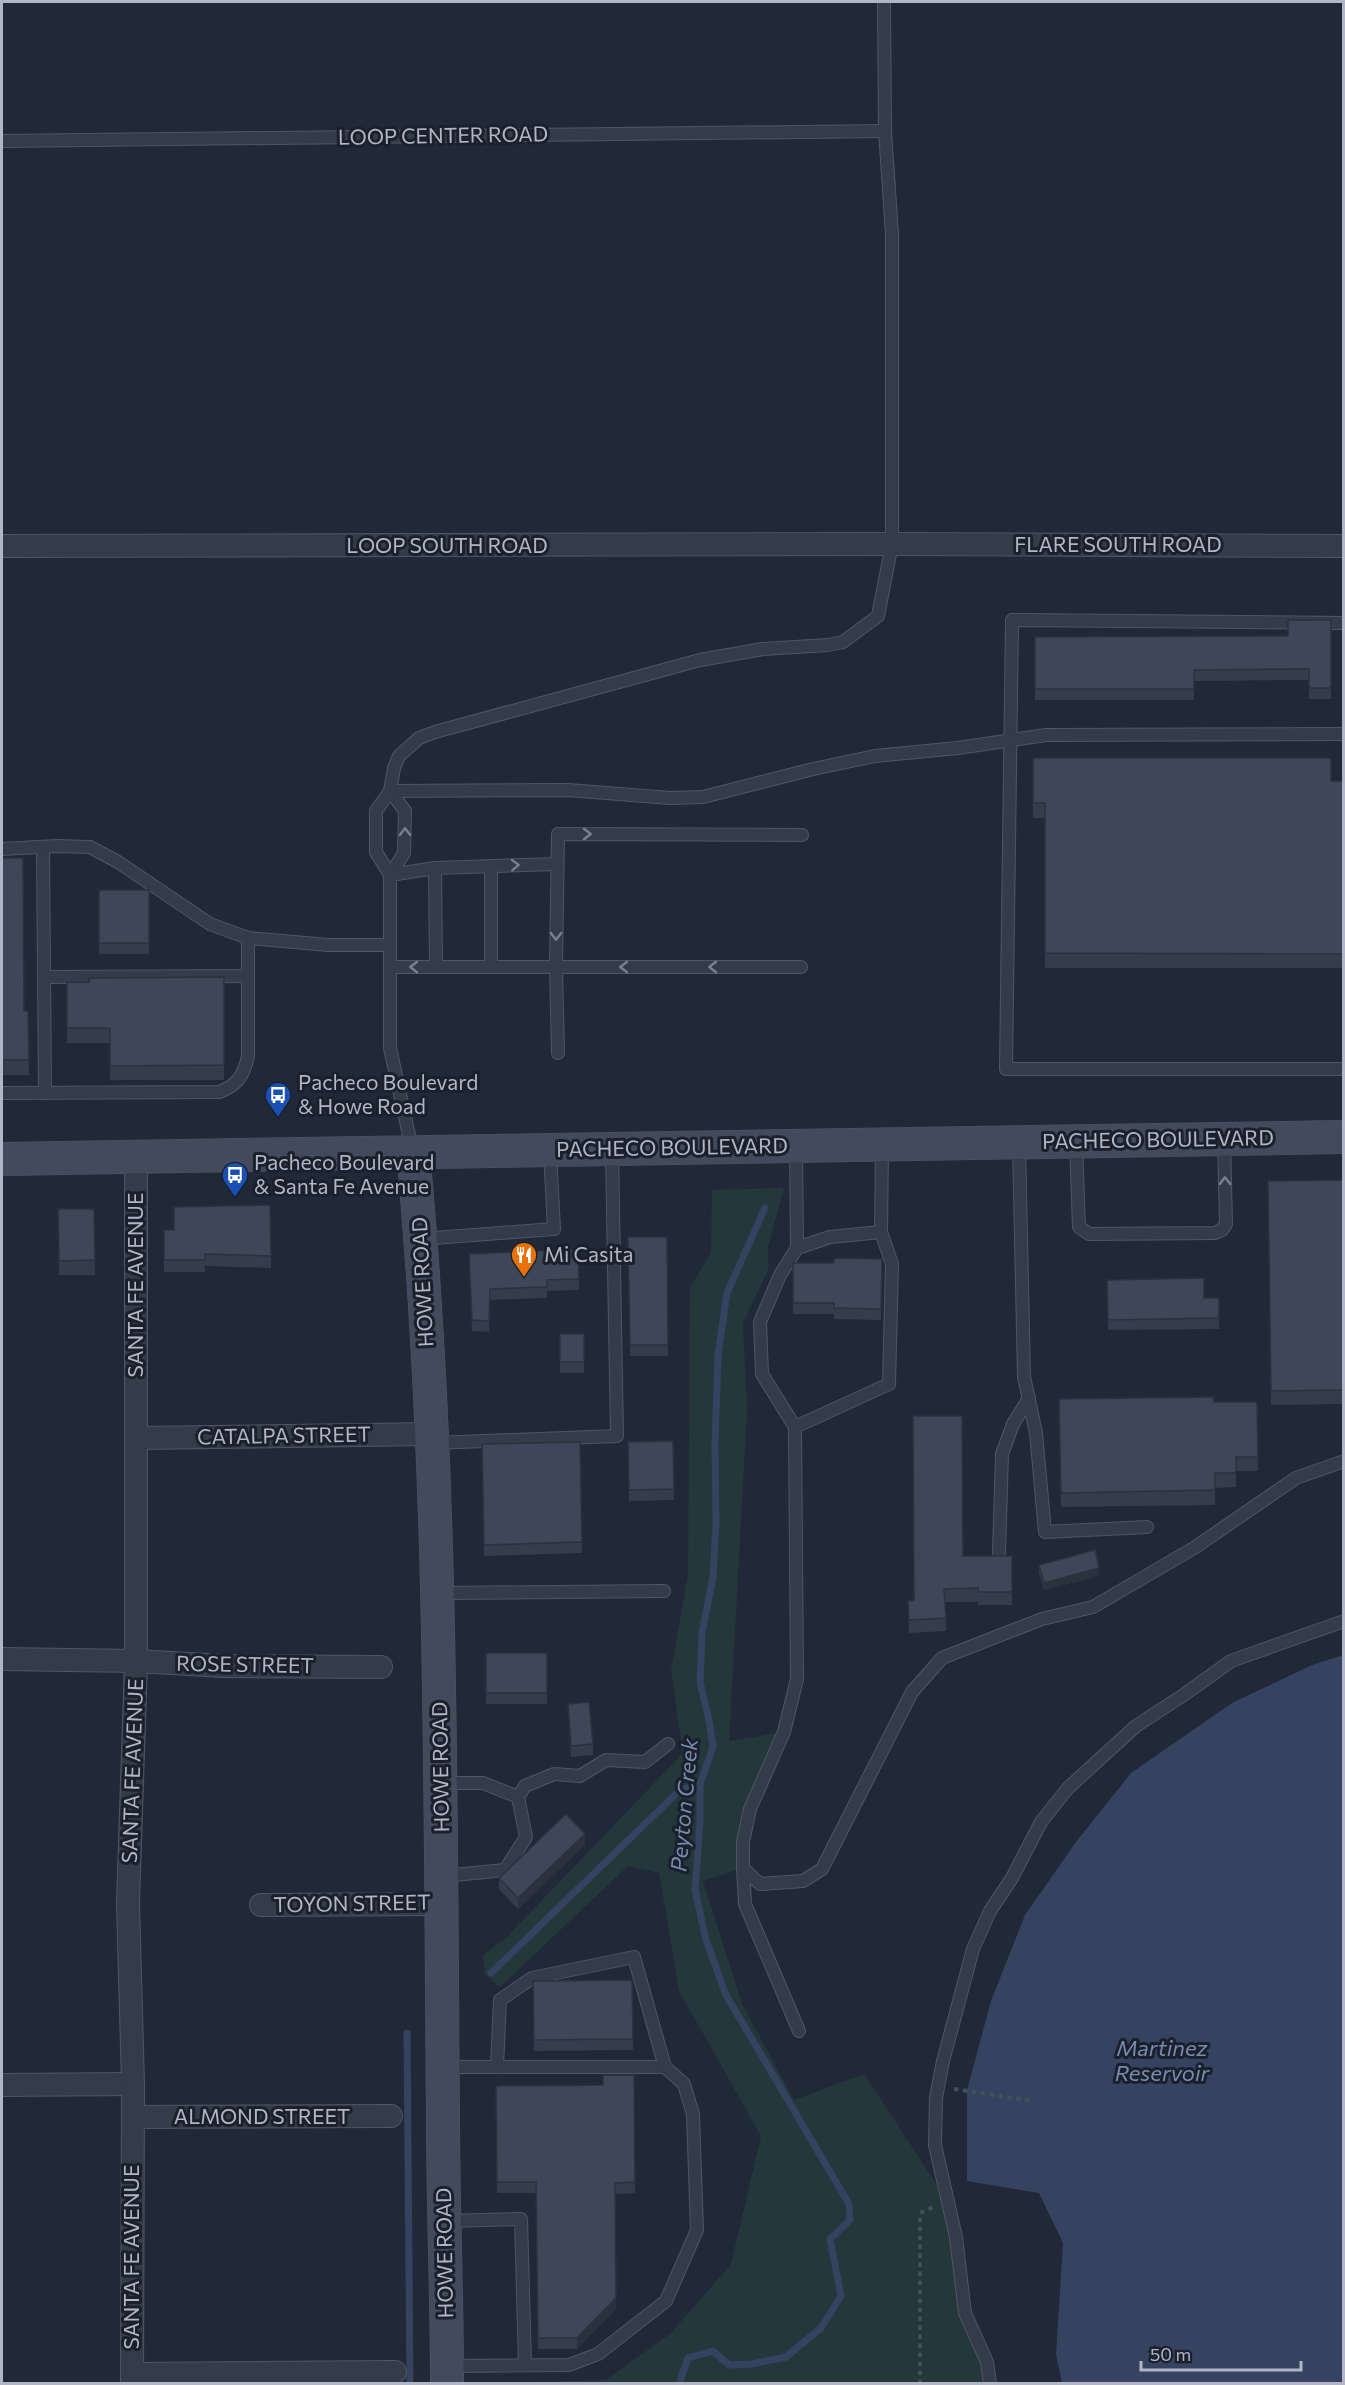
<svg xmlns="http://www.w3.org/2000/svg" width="1345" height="2385" font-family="Commissioner,sans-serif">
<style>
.green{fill:#24373b}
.water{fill:#354360}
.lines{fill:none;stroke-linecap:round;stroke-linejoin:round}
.stream{stroke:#354360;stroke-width:7}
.lane-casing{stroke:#505664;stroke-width:14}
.street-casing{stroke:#505664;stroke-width:24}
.secondary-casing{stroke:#505664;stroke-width:34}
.path{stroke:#415257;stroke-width:4;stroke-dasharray:4.5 4.5;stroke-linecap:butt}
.lane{stroke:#353c49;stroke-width:12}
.street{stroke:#353c49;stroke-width:22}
.secondary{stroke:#434a5c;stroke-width:33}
.wall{fill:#343d4c}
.shaded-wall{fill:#2b323e}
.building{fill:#3d4758;stroke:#2b323e;stroke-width:1.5}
.oneway{stroke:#797f8d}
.labels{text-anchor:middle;stroke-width:6;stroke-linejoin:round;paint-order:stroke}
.street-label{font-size:21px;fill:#b0b6c5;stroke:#1a212d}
.poi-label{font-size:21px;fill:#b0b6c5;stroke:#1a212d;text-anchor:start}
.water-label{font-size:22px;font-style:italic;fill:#788aad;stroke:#1a212d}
</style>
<rect width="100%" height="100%" fill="#212938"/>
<path class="green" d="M784,1188L768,1247V1270L743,1323L747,1410L729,1741L784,1732L750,1809L743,1868L703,1881L742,2004L794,2100L864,2074L947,2200L965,2313L990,2383L448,2384L606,2380L670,2334L731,2264L761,2136L679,1991L659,1873L628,1866L500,1987L485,1974L483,1955L505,1939L683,1753L671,1670L688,1575L690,1287L711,1253L712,1190Z"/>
<path class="water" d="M1343,1655V2383H1062L1056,2354L1063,2243L1039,2193L967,2181V2090L991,2001L1025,1915L1076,1842L1131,1773L1232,1703L1312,1665Z"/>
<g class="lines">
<g class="stream">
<path d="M491,1973L680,1790L700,1784"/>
<path d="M407,2033L410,2384"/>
<path d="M679,2384L688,2358L713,2351L729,2365L752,2364L786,2357L821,2328L841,2296L830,2239L850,2220L849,2204L726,1995L706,1940L695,1890L700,1823V1784L713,1747L709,1720L700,1682L702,1633L713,1577L716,1523L715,1444L718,1355L727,1293L765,1208"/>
</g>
<g class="lane-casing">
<g id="lane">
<path d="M2,141L885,131"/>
<path d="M1344,623L1012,620L1006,1069H1344"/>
<path d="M390,791L568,790L670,798L703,797L813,769L875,756L958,748L1046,735L1344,734"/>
<path d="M390,791L405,811L404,853L390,875"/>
<path d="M43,848L45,1093"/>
<path d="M2,849L57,846L90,847L118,862L210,924L248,938L328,945H390"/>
<path d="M491,866V967"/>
<path d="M435,868L436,967"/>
<path d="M390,875L435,868L556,864"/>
<path d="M390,967H801"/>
<path d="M44,977L248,976"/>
<path d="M558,1053L556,967L558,834L802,835"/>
<path d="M2,1093L219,1092C237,1086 244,1075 248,1056V938"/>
<path d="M1076,1143L1079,1227L1089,1234L1215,1233L1222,1230L1226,1224L1224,1140"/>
<path d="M1019,1144L1024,1377L1036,1433L1045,1532L1147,1527"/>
<path d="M796,1147L797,1248L780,1275L760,1322L762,1374L795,1427L797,1679L784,1732L750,1809L743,1842V1868L760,1884L803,1881L822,1869L912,1692L942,1658L1042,1619L1093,1607L1194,1548L1296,1478L1344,1461"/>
<path d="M412,1149L390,1048V875L376,852V811L390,791L394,768L399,756L419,738L435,732L700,660L763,649L828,645L843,642L878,616L892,544V234L885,131L884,2"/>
<path d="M421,1239L554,1229L550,1152"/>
<path d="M797,1248L830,1237L881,1232"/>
<path d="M795,1427L889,1384L892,1264L881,1232L882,1146"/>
<path d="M434,1443L617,1436L612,1151"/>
<path d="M999,1553L1002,1454L1013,1424L1029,1398"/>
<path d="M440,1593L664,1591"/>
<path d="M442,1783H483L518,1797L526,1837L505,1870L444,1876"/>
<path d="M518,1797L525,1786L554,1774L580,1776L606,1760L645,1762L668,1744"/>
<path d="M743,1868L745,1904L799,2031"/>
<path d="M444,2067H665L684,2084L693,2114L697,2230L666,2301L598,2354L569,2365L449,2366"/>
<path d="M497,2067L500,2000L532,1978L634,1957L665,2067"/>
<path d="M447,2221L521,2219L525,2365"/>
<path d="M990,2384L987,2362L965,2313L956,2237L935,2145L936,2098L943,2061L973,1949L990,1911L1012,1878L1041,1822L1068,1788L1136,1726L1185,1694L1231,1661L1344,1621"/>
</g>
</g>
<g class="street-casing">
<g id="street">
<path d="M2,546L892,544L1344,546"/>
<path d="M136,1438L432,1434"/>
<path d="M2,1659L136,1661L224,1666L381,1667"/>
<path d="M261,1905L442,1904"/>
<path d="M2,2085L133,2084"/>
<path d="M133,2117L391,2116"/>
<path d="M132,2374L395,2372"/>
<path d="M132,2384L133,2084L128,1903L136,1661V1158"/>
</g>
</g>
<g class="secondary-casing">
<g id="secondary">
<path d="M413,1152C443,1473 440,1795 443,2117C443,2206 447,2295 447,2384"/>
<path d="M2,1159L1344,1137"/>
</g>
</g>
<g class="path">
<path d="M954,2089L1034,2101"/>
<path d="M920,2384V2213L933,2207"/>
</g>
<use href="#lane" class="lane"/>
<use href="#street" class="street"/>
<use href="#secondary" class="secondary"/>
</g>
<g class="wall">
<path d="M1331,620V699H1309V680L1194,681V700H1035V637L1288,636Z"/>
<path d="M1033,758L1331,781H1344V968H1045V818H1033Z"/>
<path d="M2,858L24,1011H28L29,1075H2Z"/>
<rect x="99" y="890" width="50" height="64"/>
<path d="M224,977V1080H110V1043H67V982Z"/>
<path d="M1344,1180V1404L1271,1405L1268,1181Z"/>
<path d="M58,1209H94L95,1275H59Z"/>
<path d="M164,1230L271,1256V1268L205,1266V1272H164Z"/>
<path d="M628,1237H667L668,1356H630Z"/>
<path d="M469,1254L579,1279V1290L547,1291V1298L490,1300L489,1332L472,1331Z"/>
<path d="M882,1259L881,1320L834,1319V1314H793V1263H834Z"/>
<path d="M1107,1280L1204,1298H1219V1329L1108,1330Z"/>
<rect x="560" y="1334" width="24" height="39"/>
<path d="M1059,1399L1214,1402H1257L1258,1471H1236V1487L1215,1488V1505L1061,1507Z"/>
<path d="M673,1441L674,1500L629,1501L628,1442Z"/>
<path d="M580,1442L582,1553L484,1556L482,1444Z"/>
<path d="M963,1556H1012V1605H978V1602H945L946,1631L909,1633L908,1601L914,1600Z"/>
<path d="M1039,1565L1099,1576L1044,1590L1039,1572Z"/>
<rect x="486" y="1653" width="61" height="51"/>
<path d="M568,1704L593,1744V1755L571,1757Z"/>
<path d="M585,1845L518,1909L499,1889V1878Z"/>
<path d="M632,1980L633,2050L534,2051L533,1981Z"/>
<path d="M634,2075L635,2193L615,2194L616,2309L577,2349H538L536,2193H497L496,2086L603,2085Z"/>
</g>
<g class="shaded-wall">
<path d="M1099,1568V1576L1044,1590V1583Z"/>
<path d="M585,1834V1845L518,1909V1898Z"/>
<path d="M616,2298V2309L577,2349V2338Z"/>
</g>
<g class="building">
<path d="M1288,620H1331V688H1309V669L1194,670V689H1035V637L1288,636Z"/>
<path d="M1033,758H1331V781H1344V954L1045,953V803H1033Z"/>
<path d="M2,858H23L24,1011H28L29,1060H2Z"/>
<rect x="99" y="890" width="50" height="53"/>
<path d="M224,977V1065L110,1066V1028H67V982H89V978Z"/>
<path d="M1344,1180V1390L1271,1391L1268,1181Z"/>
<path d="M270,1205L271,1256L205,1254V1260H164V1230H174V1207Z"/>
<path d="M58,1209H94L95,1260L59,1261Z"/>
<path d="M628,1237H667L668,1345H630Z"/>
<path d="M578,1249L579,1279L547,1280V1287L490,1289L489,1321L472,1320L469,1254Z"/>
<path d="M834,1258L882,1259L881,1309L834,1308V1303H793V1263H834Z"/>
<path d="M1204,1278V1298H1219V1318L1108,1320L1107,1280Z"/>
<rect x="560" y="1334" width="24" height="28"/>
<path d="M1213,1397L1214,1402H1257L1258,1457H1236V1473H1215V1490L1061,1493L1059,1399Z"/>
<path d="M913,1416H962L963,1556H1012V1592H978V1588L944,1589L946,1618L909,1620L908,1601L914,1600Z"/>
<path d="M673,1441L674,1489L629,1490L628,1442Z"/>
<path d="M580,1442L582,1542L484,1545L482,1444Z"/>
<path d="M1095,1550L1099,1568L1044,1583L1039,1565Z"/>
<rect x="486" y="1653" width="61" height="40"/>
<path d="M589,1702L593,1744L571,1746L568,1704Z"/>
<path d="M566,1814L585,1834L518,1898L499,1878Z"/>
<path d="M632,1980L633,2039L534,2040L533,1981Z"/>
<path d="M603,2075H634L635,2182L615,2183L616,2298L577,2338H538L536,2182H497L496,2086L603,2085Z"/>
</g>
<defs><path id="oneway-chevron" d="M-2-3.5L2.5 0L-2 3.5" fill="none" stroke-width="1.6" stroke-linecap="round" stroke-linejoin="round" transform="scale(1.5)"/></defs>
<g class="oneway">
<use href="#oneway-chevron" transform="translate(405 832) rotate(-90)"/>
<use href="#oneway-chevron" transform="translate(587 834)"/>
<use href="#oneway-chevron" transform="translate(515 865) rotate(-2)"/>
<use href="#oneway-chevron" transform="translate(556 936) rotate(90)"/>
<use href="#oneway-chevron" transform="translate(414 967) rotate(180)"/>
<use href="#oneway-chevron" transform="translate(624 967) rotate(180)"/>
<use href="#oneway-chevron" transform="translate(713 967) rotate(180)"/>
<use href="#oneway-chevron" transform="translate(1225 1181) rotate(-91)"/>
</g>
<defs>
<g id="bus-pin" transform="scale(1.35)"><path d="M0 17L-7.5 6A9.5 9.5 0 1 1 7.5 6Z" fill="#1a4fb4" stroke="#1a212d"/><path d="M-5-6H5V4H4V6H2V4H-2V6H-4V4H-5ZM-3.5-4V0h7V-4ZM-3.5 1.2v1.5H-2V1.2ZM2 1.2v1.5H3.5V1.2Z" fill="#fff"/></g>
<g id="restaurant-pin" transform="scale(1.35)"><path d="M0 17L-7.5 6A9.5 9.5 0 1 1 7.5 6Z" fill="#e8710a" stroke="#1a212d"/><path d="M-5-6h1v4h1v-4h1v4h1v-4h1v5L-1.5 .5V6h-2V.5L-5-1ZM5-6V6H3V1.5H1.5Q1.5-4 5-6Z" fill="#fff"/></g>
</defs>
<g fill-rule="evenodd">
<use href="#bus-pin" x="278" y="1095"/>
<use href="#bus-pin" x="235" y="1175"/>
<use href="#restaurant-pin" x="524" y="1255"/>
</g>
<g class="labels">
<g class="street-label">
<text transform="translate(443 136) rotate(-1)" y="7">LOOP CENTER ROAD</text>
<text x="1118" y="552">FLARE SOUTH ROAD</text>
<text x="447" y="553">LOOP SOUTH ROAD</text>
<text transform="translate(1158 1140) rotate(-1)" y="7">PACHECO BOULEVARD</text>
<text transform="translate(672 1148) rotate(-1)" y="7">PACHECO BOULEVARD</text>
<text transform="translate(423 1282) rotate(-93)" y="7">HOWE ROAD</text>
<text transform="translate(136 1285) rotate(-90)" y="7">SANTA FE AVENUE</text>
<text transform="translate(284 1436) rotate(-1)" y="7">CATALPA STREET</text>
<text transform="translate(245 1665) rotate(1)" y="7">ROSE STREET</text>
<text transform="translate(441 1767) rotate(-91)" y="7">HOWE ROAD</text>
<text transform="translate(133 1771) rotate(-88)" y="7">SANTA FE AVENUE</text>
<text transform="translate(352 1904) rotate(-1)" y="7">TOYON STREET</text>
<text x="262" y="2124">ALMOND STREET</text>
<text transform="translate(445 2253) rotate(-91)" y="7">HOWE ROAD</text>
<text transform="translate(132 2257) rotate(-90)" y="7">SANTA FE AVENUE</text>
</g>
<g class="poi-label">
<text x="298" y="1090">Pacheco Boulevard<tspan x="298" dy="24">&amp; Howe Road</tspan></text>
<text x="254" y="1170">Pacheco Boulevard<tspan x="254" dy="24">&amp; Santa Fe Avenue</tspan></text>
<text x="544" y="1262">Mi Casita</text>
</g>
<g class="water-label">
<text transform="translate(684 1805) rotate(-85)" y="8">Peyton Creek</text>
<text x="1162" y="2056">Martinez<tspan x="1162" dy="25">Reservoir</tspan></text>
</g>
</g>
<rect width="1345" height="2385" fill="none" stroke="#b0b6c5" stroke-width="6"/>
<path d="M1141 2361v9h160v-9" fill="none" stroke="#b0b6c5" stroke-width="3"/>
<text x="1150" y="2361" font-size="18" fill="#b0b6c5" stroke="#1a212d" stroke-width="4.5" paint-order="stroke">50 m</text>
</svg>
